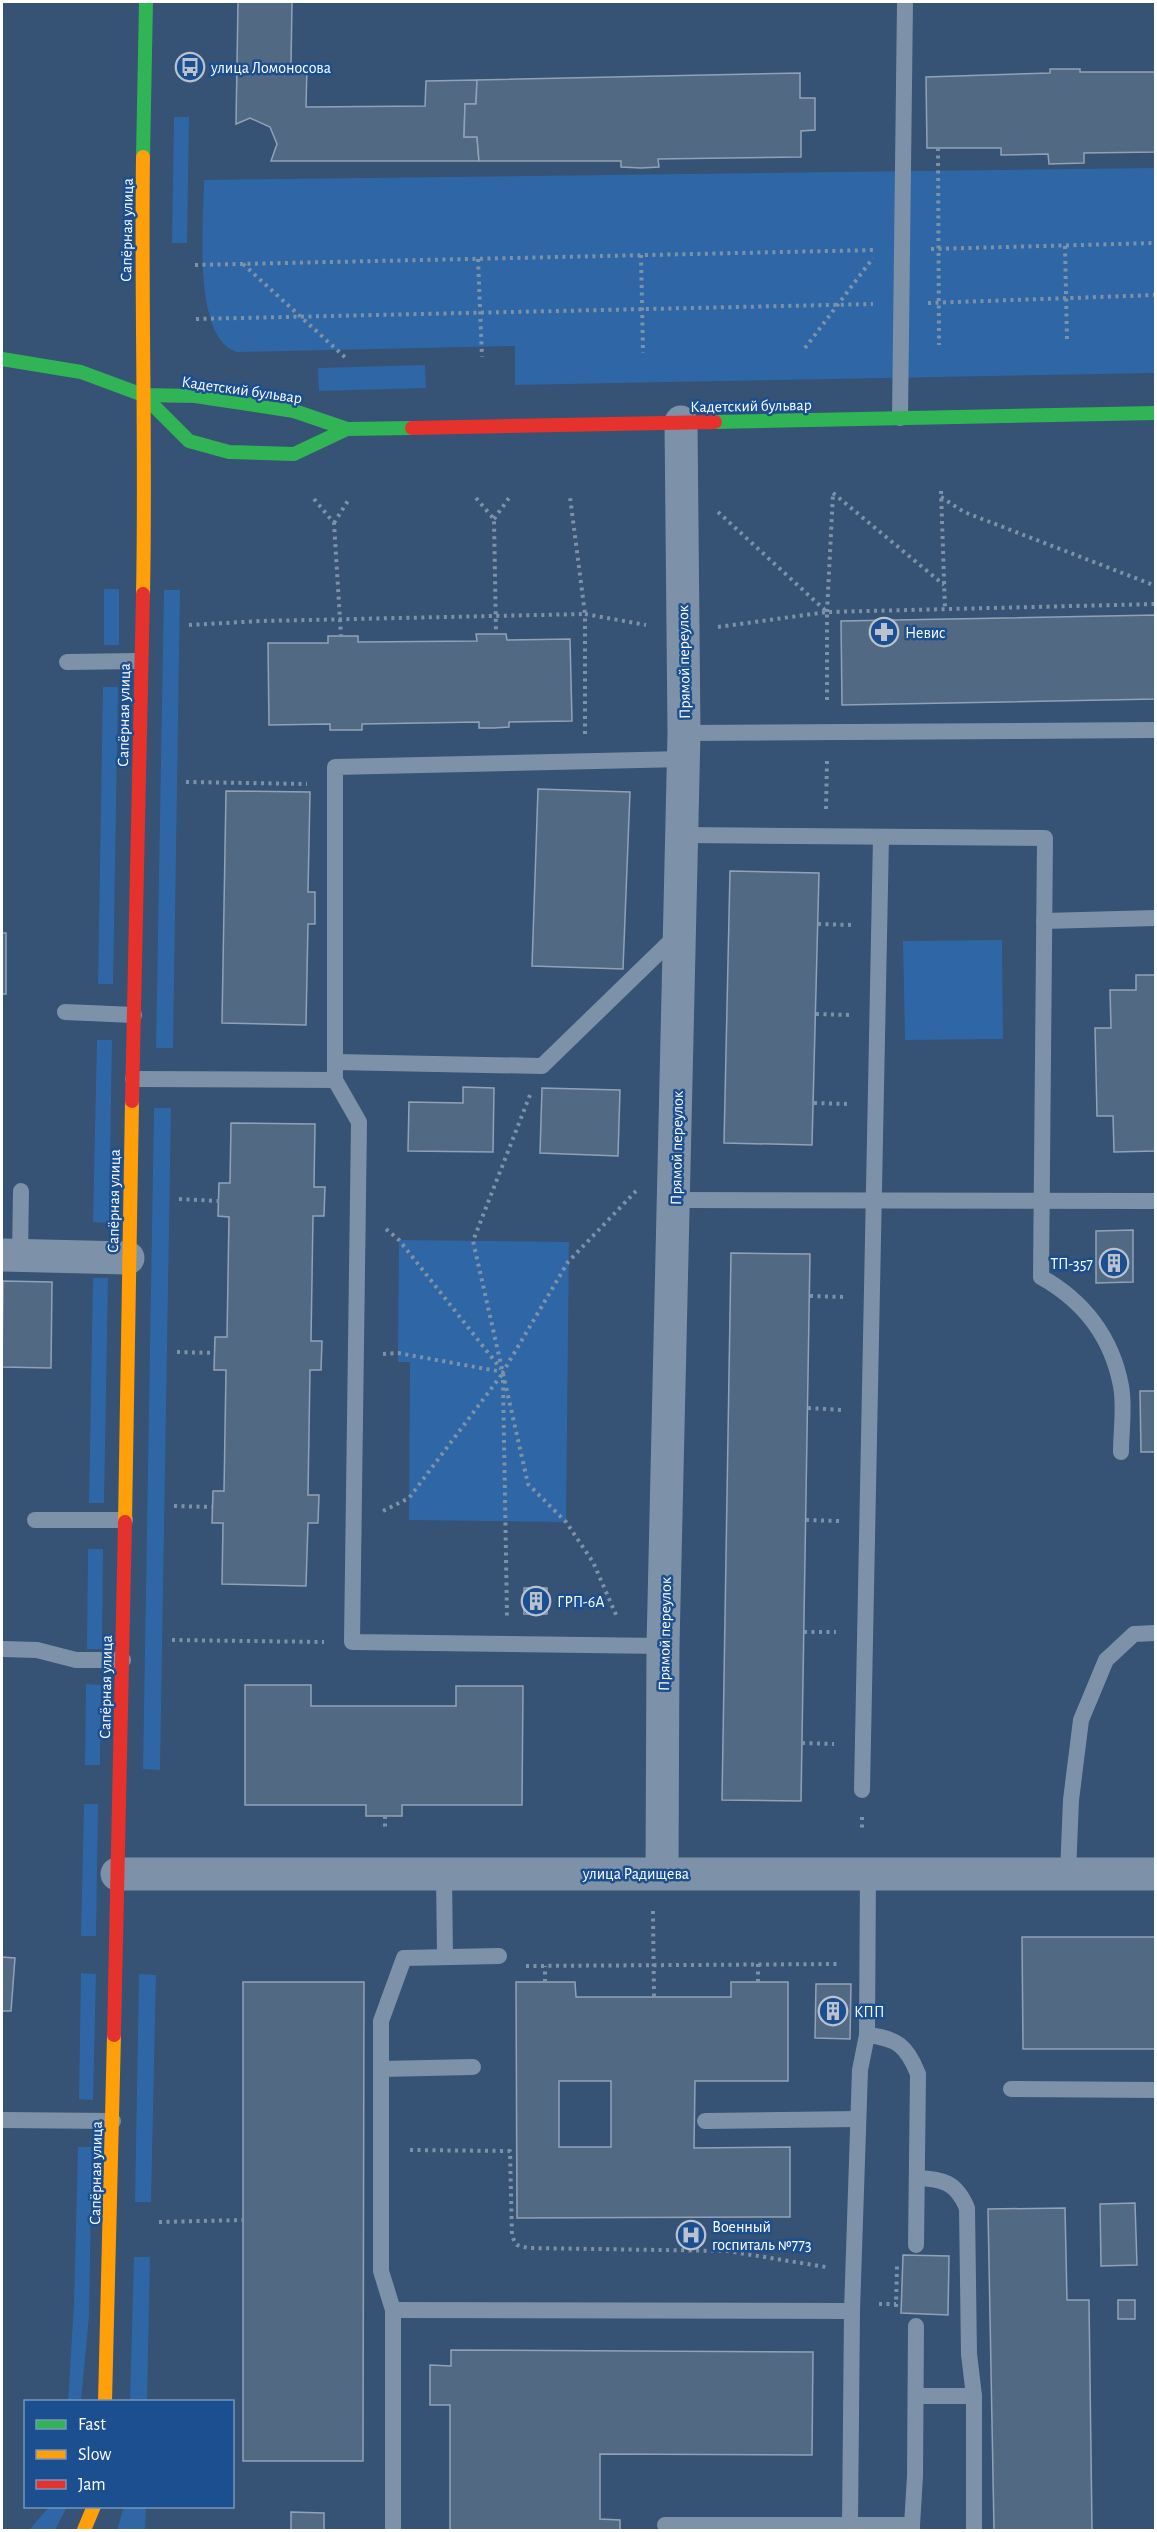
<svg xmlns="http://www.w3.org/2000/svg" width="1157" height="2532" font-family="'Alegreya Sans',sans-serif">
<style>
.green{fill:#2f66a5}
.building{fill:#526984;stroke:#92a2b6;stroke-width:1.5;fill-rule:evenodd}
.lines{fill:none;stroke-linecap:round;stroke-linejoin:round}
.path{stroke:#7d92a8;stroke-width:4;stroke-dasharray:3 4.5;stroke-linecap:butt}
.lane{stroke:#7d92a8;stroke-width:16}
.street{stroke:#7d92a8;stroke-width:33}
.fast{stroke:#30b455;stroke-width:14}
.slow{stroke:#ff9f0a;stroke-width:14}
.jam{stroke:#e5322d;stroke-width:14}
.labels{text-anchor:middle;stroke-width:5;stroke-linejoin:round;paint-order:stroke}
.poi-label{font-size:16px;fill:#fff;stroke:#1b4f8f;text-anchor:start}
.street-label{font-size:16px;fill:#fff;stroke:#1b4f8f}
</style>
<rect width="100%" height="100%" fill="#365274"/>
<g class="green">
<path d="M174,117H189L187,243H172Z"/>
<path d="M1155,168V373L515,385V346L237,352C191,338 204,218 204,180Z"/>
<path d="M425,365L426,388L319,391L318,368Z"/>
<rect x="104" y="589" width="15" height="56"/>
<path d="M164,590H180L173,1048H156Z"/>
<path d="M103,687H118L113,984H98Z"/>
<path d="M1002,940L1003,1039L905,1040L903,941Z"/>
<path d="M97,1040H112L109,1223L93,1222Z"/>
<path d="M154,1108H171L160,1770L143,1769Z"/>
<path d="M399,1240L569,1242L566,1522L409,1520L410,1362H398Z"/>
<path d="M93,1278H108L104,1503H89Z"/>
<path d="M88,1549H103L102,1649H87Z"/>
<path d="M86,1684L101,1685L100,1765H85Z"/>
<path d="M84,1804H98L96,1936H81Z"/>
<path d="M81,1973L96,1974L93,2100L79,2099Z"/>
<path d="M139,1974L156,1975L151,2202H135Z"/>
<path d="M78,2147H92L89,2316L81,2401L68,2402L74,2302Z"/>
<path d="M134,2257H150L147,2401H130Z"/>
<path d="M49,2507H67L55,2530H29Z"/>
<path d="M124,2507H146L145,2530H117Z"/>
</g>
<g class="building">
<path d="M238,2H292L291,65L307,66L306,107L425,106L426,81L477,80L476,104H465L464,137H477L479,161H271L277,144L270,127L250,118L236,124Z"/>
<path d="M1050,69H1080V72H1156V152L1084,153V163L1049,164L1048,154L1001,155V148H927L926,77L1050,73Z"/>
<path d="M800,73V98H815V130L801,131V157L658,159L659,167L641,168L621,167V161H479L477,137H464L465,104H476L477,80Z"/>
<path d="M1156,615V699L842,705L841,621Z"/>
<path d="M476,634H506L507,640L570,639L572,721L509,722V727L494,728H479V722L362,724V730H330V724L269,725L268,643H328V636H358V642L477,641Z"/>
<path d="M538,789L630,792L623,969L532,966Z"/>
<path d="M226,791L310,792L308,892H315V924H308L306,1025L222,1023Z"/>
<path d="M730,871L819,873L812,1145L724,1143Z"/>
<rect x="2" y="933" width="4" height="61"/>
<path d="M1136,975H1156V1151L1114,1152L1113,1116H1097L1095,1028H1111L1110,990H1136Z"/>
<path d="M463,1087L494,1088L493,1152L408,1151L409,1102L463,1103Z"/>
<path d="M542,1088L620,1090L618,1156L540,1153Z"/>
<path d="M231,1123L315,1124L314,1187H325L324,1216H313L311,1341H322L321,1370H310L308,1495H319L318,1523H308L306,1586L222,1584L223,1523H212L213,1491H224L226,1370H214L215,1337H227L229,1217L218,1216L219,1183H230Z"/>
<path d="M1133,1230V1282L1096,1283V1231Z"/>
<path d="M731,1253L810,1254L801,1801L722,1800Z"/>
<path d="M3,1281L52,1282L51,1368L2,1367Z"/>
<path d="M1140,1391H1156V1452H1141Z"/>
<rect x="524" y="1588" width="23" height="26"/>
<path d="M245,1685H311V1706H456V1686H523L522,1805H402V1816H366V1805H245Z"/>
<path d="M1022,1937H1156V2049H1023Z"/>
<path d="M2,1957L15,1958L11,2011H2Z"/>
<path d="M243,1982H364L363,2461H243Z"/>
<path d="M516,1982H575L576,1997H731V1982H788V2081H695L694,2148L790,2147V2217L517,2218ZM559,2081H611V2147H559Z"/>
<path d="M816,1984H851L850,2039L815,2038Z"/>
<path d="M1135,2203L1137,2265L1101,2266L1100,2204Z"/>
<path d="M1065,2208L1067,2300H1089L1092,2530H994L988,2209Z"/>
<path d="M903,2255L949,2256L948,2315L901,2313Z"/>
<rect x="1118" y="2300" width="17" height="19"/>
<path d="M451,2350L813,2352L812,2455L600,2454V2519L620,2520V2530H450V2405H430V2365L451,2366Z"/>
<path d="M291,2512L324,2513V2530H291Z"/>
</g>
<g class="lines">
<g class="path">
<path d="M938,148L939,345"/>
<path d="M1065,246L1067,341"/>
<path d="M931,249L1156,243"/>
<path d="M641,255L643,353"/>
<path d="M478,259L482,357"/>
<path d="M243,264L348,360"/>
<path d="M195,265L875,250"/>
<path d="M928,303L1156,295"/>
<path d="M196,319L873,304"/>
<path d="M805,348L873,258"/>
<path d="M941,491L945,609"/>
<path d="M833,493L944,585"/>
<path d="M941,497L964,512L1156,586"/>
<path d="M476,498L494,519L496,634"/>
<path d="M314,499L334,523L341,636"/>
<path d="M718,512L827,612L1156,604"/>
<path d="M494,519L509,498"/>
<path d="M334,523L349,499"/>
<path d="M827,612L833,494"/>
<path d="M189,625L261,621L585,614L570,497"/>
<path d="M718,627L827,612V704"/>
<path d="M585,734V614L646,625"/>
<path d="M186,782L307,784"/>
<path d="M826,809L827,760"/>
<path d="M818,924L853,925"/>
<path d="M816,1014L851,1015"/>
<path d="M530,1095L473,1241L528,1484L566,1522L593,1562L617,1617"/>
<path d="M814,1103L849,1104"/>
<path d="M179,1199L219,1201"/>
<path d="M386,1229L399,1240L501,1369"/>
<path d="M810,1296L845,1297"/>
<path d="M177,1352L215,1353"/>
<path d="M383,1354L398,1353L503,1372L568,1262L636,1191"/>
<path d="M503,1380L507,1616"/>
<path d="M808,1408L843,1410"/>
<path d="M174,1506L212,1507"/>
<path d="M383,1511L409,1498L503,1373"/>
<path d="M806,1520L839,1521"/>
<path d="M804,1632H836"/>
<path d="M172,1640L324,1642"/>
<path d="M802,1743L834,1744"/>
<path d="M385,1816V1829"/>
<path d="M862,1817V1829"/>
<path d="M653,1911L654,1997"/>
<path d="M526,1966L840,1964"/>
<path d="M545,1982V1966"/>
<path d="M758,1982V1964"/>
<path d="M410,2150L510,2151L512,2237L517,2245L528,2248L727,2251L826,2267"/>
<path d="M159,2222L243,2220"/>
<path d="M879,2304H896"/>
<path d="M896,2307L897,2266"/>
</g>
<g class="lane">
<path d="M900,418L905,2"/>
<path d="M67,662L140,661"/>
<path d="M684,733L1156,730"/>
<path d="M682,835L1045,838L1041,1277C1084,1301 1112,1338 1121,1386C1125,1407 1121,1431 1121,1452"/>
<path d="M1044,921L1156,918"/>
<path d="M65,1012L134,1015"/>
<path d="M335,1062L542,1066L677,935"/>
<path d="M133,1079L335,1080V767L684,759"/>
<path d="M335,1080L359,1122L352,1642L663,1646"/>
<path d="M675,1200L1156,1201"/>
<path d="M20,1256L21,1191"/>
<path d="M35,1520H125"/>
<path d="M2,1649L37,1650L76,1660H123"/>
<path d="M862,1790L881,837"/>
<path d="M1068,1873L1071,1800L1081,1720L1106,1660L1134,1634L1156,1633"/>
<path d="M444,1874L445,1957"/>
<path d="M867,2035C897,2038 907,2046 918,2074L916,2245"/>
<path d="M381,2069L473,2067"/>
<path d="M1011,2089L1156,2090"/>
<path d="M2,2120L113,2121"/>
<path d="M705,2121L858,2119"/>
<path d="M917,2178C943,2179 956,2182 967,2208L969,2354L974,2396V2530"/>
<path d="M393,2310L852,2311"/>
<path d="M916,2396H974"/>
<path d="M665,2525H912V2530"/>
<path d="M850,2525L852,2311L860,2070L867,2035L868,1873"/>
<path d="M912,2525L915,2476L916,2326"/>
<path d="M393,2530V2310L381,2271V2021L404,1958L499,1956"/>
</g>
<g class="street">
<path d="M2,1255L128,1258"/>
<path d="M662,1873L663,1646L684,733L681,422"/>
<path d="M117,1874H1156"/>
</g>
<g class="fast">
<path d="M143,157L146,2"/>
<path d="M2,359L81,372L143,395L195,396L294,411L347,429L412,428"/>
<path d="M143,395L189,441L229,452L294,454L347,429"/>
<path d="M715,422L1156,413"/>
</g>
<g class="slow">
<path d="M143,594C146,448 141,303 143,157"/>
<path d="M125,1522L132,1101"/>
<path d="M105,2402L114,2035"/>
<path d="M84,2530L94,2506"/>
</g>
<g class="jam">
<path d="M412,428L715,422"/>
<path d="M132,1101L143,594"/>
<path d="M114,2035L125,1522"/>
</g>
</g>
<defs>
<g id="bus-ring" transform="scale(1.5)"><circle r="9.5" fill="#1b4f8f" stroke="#b9c2ce" stroke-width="1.5"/><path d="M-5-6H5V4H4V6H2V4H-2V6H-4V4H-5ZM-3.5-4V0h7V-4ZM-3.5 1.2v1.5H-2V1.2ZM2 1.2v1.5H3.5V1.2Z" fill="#b9c2ce"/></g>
<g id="pharmacy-ring" transform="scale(1.5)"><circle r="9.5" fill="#1b4f8f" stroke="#b9c2ce" stroke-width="1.5"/><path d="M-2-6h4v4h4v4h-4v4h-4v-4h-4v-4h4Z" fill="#b9c2ce"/></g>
<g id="building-ring" transform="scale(1.5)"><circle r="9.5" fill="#1b4f8f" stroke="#b9c2ce" stroke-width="1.5"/><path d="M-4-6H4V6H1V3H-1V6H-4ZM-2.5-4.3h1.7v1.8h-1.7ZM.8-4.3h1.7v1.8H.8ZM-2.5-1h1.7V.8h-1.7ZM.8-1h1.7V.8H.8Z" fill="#b9c2ce"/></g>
<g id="hospital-ring" transform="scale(1.5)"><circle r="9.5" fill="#1b4f8f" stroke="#b9c2ce" stroke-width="1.5"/><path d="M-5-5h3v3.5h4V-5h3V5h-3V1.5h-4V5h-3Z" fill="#b9c2ce"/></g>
</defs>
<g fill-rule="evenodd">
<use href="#bus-ring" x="190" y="67"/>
<use href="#pharmacy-ring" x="884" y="632"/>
<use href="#building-ring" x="1114" y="1263"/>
<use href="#building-ring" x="536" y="1601"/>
<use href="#building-ring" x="833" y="2011"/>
<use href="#hospital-ring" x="691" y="2235"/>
</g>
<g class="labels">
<g class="poi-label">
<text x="211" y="73">улица Ломоносова</text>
<text x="905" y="638">Невис</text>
<text x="1093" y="1269" text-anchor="end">ТП-357</text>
<text x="557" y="1607">ГРП-6А</text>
<text x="854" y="2017">КПП</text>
<text x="712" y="2232">Военный<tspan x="712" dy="18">госпиталь №773</tspan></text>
</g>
<g class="street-label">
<text transform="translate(126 230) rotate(-89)" y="6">Сапёрная улица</text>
<text transform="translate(242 389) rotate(8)" y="6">Кадетский бульвар</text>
<text transform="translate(751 405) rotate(-1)" y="6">Кадетский бульвар</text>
<text transform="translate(683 662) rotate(-91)" y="6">Прямой переулок</text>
<text transform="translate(123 715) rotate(-89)" y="6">Сапёрная улица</text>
<text transform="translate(676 1148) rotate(-89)" y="6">Прямой переулок</text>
<text transform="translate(113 1201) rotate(-89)" y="6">Сапёрная улица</text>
<text transform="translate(664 1634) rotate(-89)" y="6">Прямой переулок</text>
<text transform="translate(105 1687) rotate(-89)" y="6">Сапёрная улица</text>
<text x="636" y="1879">улица Радищева</text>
<text transform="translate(95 2173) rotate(-89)" y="6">Сапёрная улица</text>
</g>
</g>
<rect width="1157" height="2532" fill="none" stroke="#ffffff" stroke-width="6"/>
<rect x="24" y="2400" width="210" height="108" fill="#1b4f8f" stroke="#7695bc" stroke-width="1.5"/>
<rect x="36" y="2420" width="30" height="9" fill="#30b455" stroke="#7695bc" stroke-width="1.5"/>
<text x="78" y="2430" font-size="18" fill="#ffffff">Fast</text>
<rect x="36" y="2450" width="30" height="9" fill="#ff9f0a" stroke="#7695bc" stroke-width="1.5"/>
<text x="78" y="2460" font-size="18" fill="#ffffff">Slow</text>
<rect x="36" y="2480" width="30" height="9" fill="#e5322d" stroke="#7695bc" stroke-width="1.5"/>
<text x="78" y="2490" font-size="18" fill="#ffffff">Jam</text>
</svg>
